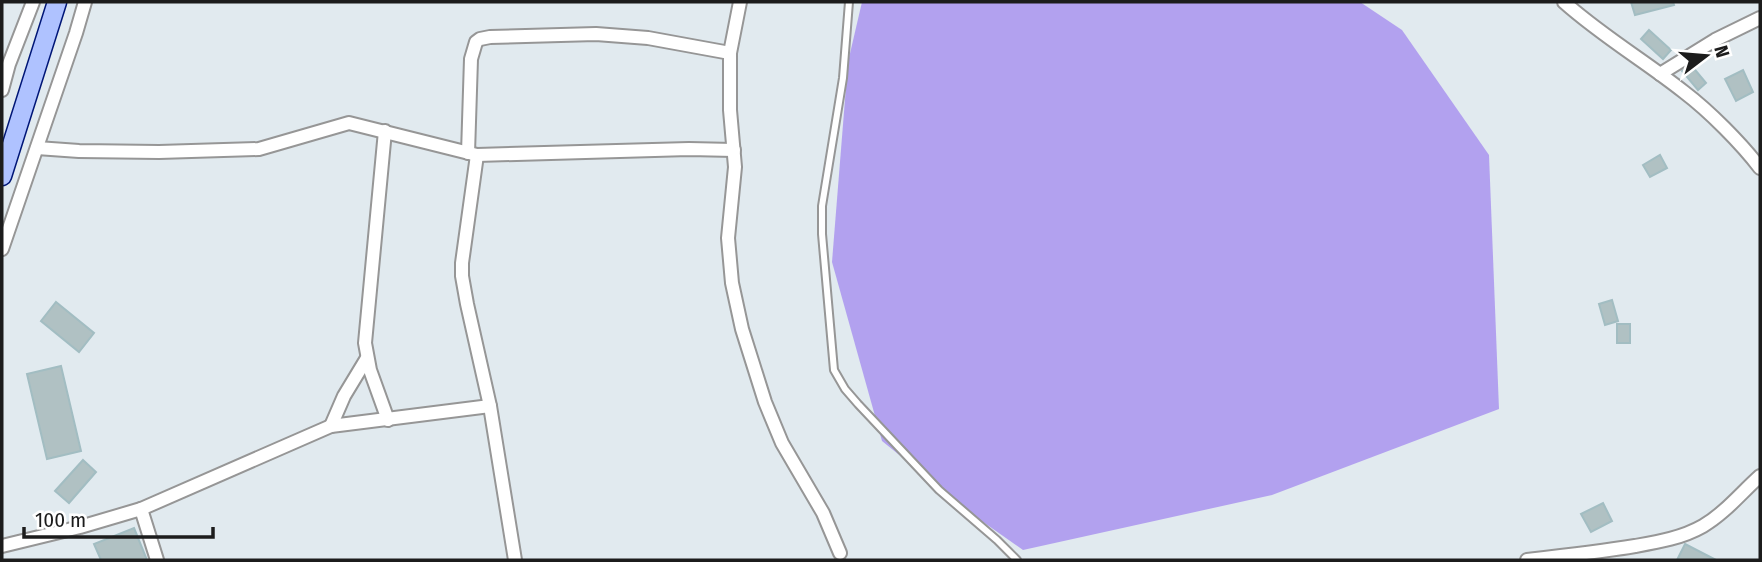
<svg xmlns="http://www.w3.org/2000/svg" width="1762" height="562" font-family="'Fira Sans Condensed',sans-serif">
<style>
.grass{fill:#b2a1ef}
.building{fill:#b0c1c3;stroke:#a2bdc2;stroke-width:2}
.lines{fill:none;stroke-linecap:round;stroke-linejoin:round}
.lane-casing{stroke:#969696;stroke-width:10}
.street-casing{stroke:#969696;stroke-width:16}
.secondary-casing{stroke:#001677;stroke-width:21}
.lane{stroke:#fff;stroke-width:6}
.street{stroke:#fff;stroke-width:12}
.secondary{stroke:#afc2ff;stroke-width:18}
</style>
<rect width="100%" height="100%" fill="#e1eaef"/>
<path class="grass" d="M862,2H1360L1402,30L1489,155L1499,409L1272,495L1023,550L976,517L882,441L832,262L848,62Z"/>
<g class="building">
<path d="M1631,2H1673L1674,5L1635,15Z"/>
<path d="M1649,30L1671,50L1663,59L1641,39Z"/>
<path d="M1691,65L1706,83L1698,90L1682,71Z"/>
<path d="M1743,70L1753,92L1736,101L1725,79Z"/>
<path d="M1660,155L1667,168L1650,177L1643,165Z"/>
<path d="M1612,300L1618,321L1605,325L1599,304Z"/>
<path d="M56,302L94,333L79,352L41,321Z"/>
<rect x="1617" y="324" width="13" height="19"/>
<path d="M61,366L81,451L47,459L27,374Z"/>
<path d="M83,460L96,472L69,503L55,491Z"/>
<path d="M1603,503L1612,521L1591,532L1581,514Z"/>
<path d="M134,528L147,560H101L94,544Z"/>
<path d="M1685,544L1716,560H1677Z"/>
</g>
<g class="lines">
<g class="lane-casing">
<path id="lane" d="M849,2L843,78L822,206V234L834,370L845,389L858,404L939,490L997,540L1017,560"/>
</g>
<g class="street-casing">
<g id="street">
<path d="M740,2L730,53V110L735,167L728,238L732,283L742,329L765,402L782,443L823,513L840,553"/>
<path d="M1564,2C1602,36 1645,61 1684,92C1709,111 1741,143 1760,168"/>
<path d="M1660,74L1715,40L1760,18"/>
<path d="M2,90L9,64L33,2"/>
<path d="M385,131L365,343L370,370L388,420"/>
<path d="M37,148L79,151L159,152L259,149L349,123L477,155L689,149L734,150"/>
<path d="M468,153L471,59L476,42L480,39L490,37L596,34L648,38L730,53"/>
<path d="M477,155L462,263V276L467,304L490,406L515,560"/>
<path d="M2,249L76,33L85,2"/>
<path d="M331,426L344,396L367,358"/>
<path d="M141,509L157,560"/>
<path d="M2,546L80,527L141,509L331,426L490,406"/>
<path d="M1527,560C1563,556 1599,552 1635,546C1658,542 1682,538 1703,526C1725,513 1741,493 1760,476"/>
</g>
</g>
<g class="secondary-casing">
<path id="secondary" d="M2,176L57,2"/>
</g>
<use href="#lane" class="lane"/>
<use href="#street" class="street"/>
<use href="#secondary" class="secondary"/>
</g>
<rect width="1762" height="562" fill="none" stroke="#1c1c1c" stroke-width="7"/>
<g transform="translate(1706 56) rotate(74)" stroke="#ffffff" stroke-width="5" paint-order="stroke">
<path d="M0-5L12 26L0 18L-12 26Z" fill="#1c1c1c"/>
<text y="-10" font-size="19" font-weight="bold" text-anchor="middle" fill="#1c1c1c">N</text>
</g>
<path d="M24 527v10h189v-10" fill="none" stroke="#1c1c1c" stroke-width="3.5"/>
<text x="35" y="527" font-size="21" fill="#1c1c1c" stroke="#ffffff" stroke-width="5" paint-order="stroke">100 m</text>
</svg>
